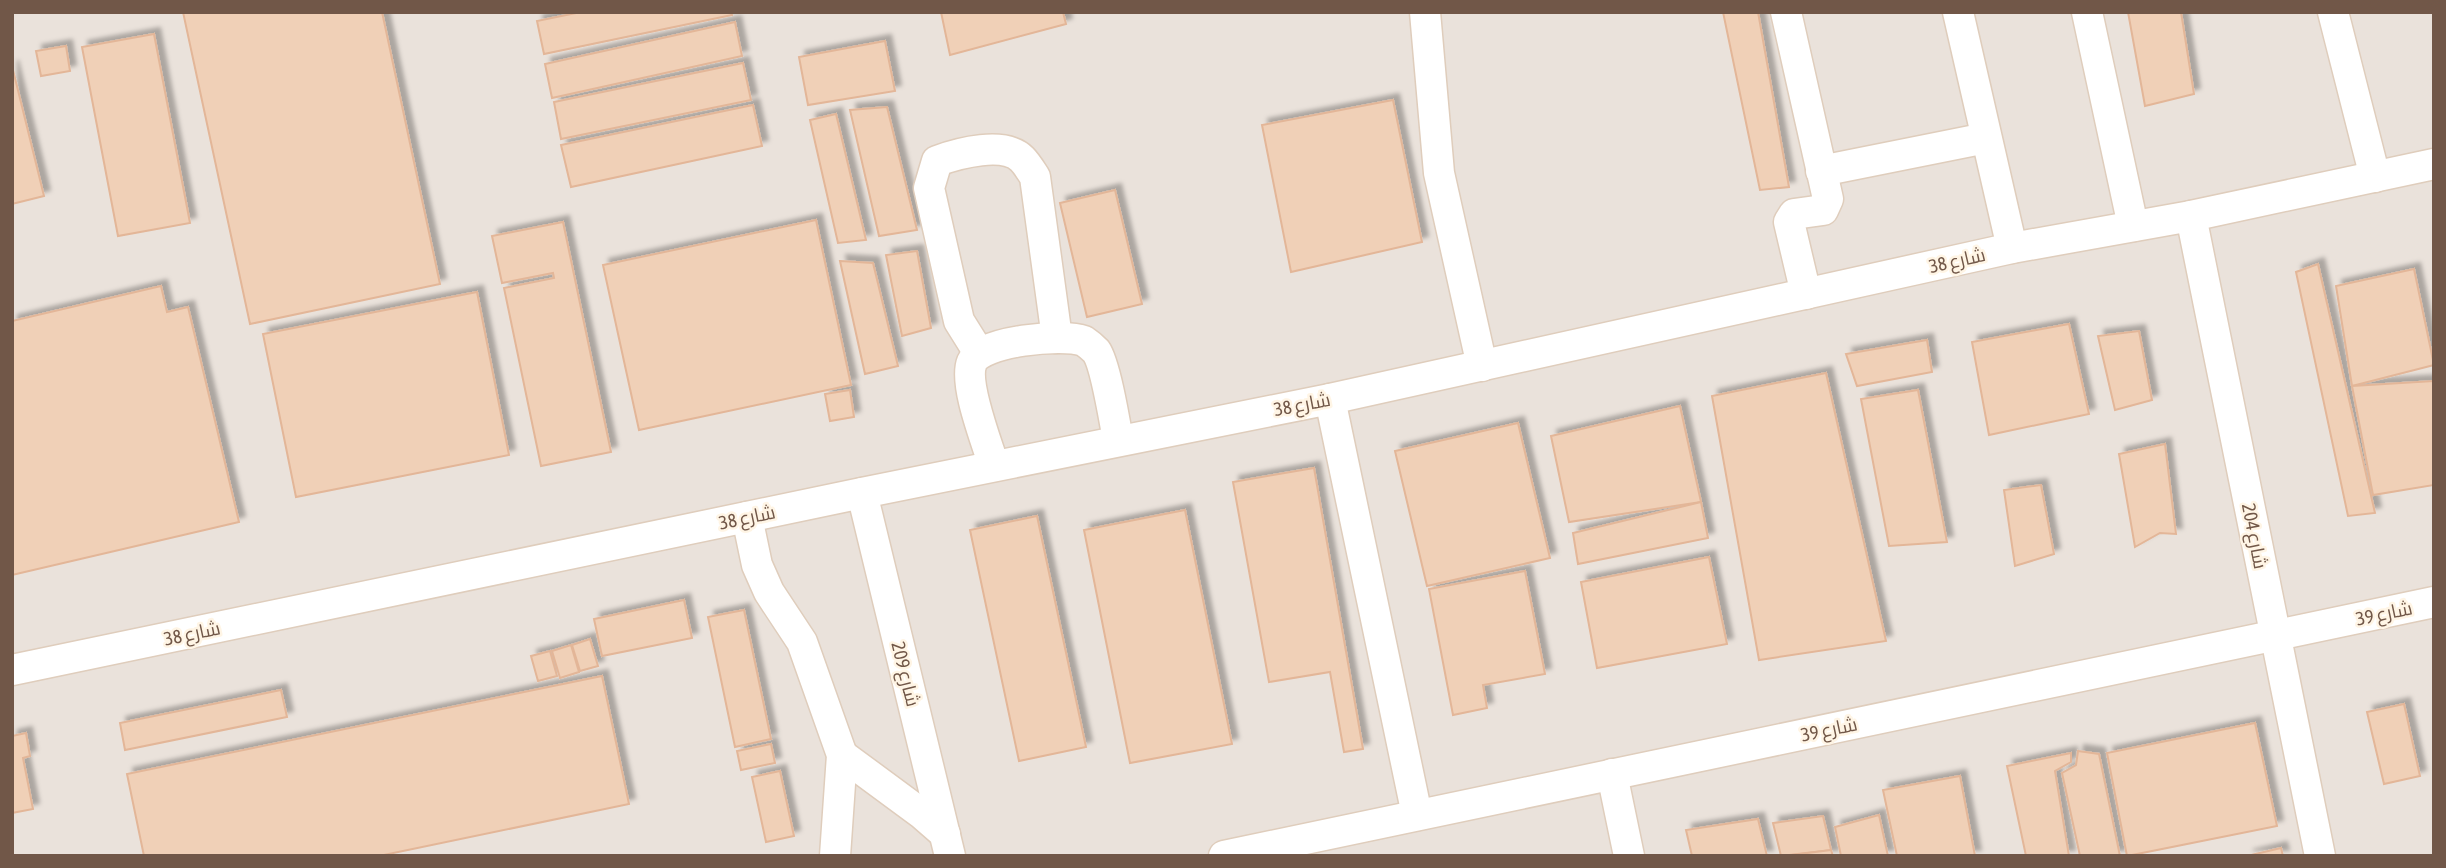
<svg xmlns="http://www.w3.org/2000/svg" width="2446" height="868" font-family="'Asap Condensed',Cairo,sans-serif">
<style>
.industrial{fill:#eae2db}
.building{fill:#f0d0b7;stroke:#e3b698;stroke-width:2;filter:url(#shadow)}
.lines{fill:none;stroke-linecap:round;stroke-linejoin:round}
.minor-casing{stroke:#dfcdbc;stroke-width:33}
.minor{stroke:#fff;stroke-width:30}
.labels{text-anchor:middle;stroke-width:5;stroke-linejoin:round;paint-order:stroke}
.street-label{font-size:19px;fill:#715748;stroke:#fff5e5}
</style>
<defs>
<filter id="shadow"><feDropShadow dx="6" dy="-6" stdDeviation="2" flood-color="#0004"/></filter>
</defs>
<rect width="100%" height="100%" fill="#fbf1df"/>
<rect class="industrial" x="12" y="12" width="2422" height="844"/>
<g class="building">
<path d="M183,12H382L440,284L250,324Z"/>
<path d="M581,12H731L732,15L544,54L537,21Z"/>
<path d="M941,12H1063L1066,24L950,55Z"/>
<path d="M1723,12H1758L1789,187L1760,190Z"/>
<path d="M2128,12H2181L2194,94L2145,106Z"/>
<path d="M735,22L742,56L552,98L545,64Z"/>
<path d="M154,34L190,223L118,236L82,47Z"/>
<path d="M885,41L895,91L808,105L799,57Z"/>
<path d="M66,46L70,71L41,76L36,51Z"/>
<path d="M743,63L751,100L561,139L554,102Z"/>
<path d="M12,66L44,196L12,204Z"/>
<path d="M1393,100L1422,242L1291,272L1262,125Z"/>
<path d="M753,105L762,146L571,187L561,145Z"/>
<path d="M887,107L917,230L879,236L850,110Z"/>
<path d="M836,114L866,240L838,243L810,120Z"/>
<path d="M1115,190L1142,304L1087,317L1060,203Z"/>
<path d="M816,220L851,385L639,430L603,265Z"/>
<path d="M563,222L611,452L541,466L504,288L554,278L553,273L502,283L492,236Z"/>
<path d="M917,251L931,328L902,336L886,255Z"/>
<path d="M840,261L873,263L898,366L865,374Z"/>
<path d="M2318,264L2375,513L2348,516L2296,272Z"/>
<path d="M2414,269L2434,365L2352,386L2336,286Z"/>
<path d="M161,286L167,312L188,307L239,522L12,575V321Z"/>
<path d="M477,292L509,455L296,497L263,334Z"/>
<path d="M2069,324L2089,414L1989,435L1972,342Z"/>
<path d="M2139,331L2152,400L2115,410L2098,336Z"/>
<path d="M1927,340L1932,372L1857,386L1846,354Z"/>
<path d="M1826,373L1886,641L1759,660L1712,396Z"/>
<path d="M2434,381V485L2373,495L2352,386Z"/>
<path d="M850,390L854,417L830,421L825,394Z"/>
<path d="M1918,390L1947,542L1889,546L1861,399Z"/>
<path d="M1680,406L1701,502L1569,522L1551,436Z"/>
<path d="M1518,423L1550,558L1427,586L1395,451Z"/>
<path d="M2165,444L2176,534L2160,533L2135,547L2119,454Z"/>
<path d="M1314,468L1363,749L1344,752L1330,672L1269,682L1233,482Z"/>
<path d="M2041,485L2054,554L2015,566L2004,490Z"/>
<path d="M1701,502L1708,538L1578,564L1573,533Z"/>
<path d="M1185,510L1232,744L1130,763L1084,530Z"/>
<path d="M1037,516L1086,747L1019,761L970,530Z"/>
<path d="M1709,557L1727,644L1597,668L1581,582Z"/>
<path d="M1525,571L1545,674L1483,685L1487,708L1453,715L1429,589Z"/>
<path d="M684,600L692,638L602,656L594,619Z"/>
<path d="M744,610L771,739L735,747L708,617Z"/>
<path d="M590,639L598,666L580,671L572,645Z"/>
<path d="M571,645L579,672L560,678L552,651Z"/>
<path d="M550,651L557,676L538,681L531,656Z"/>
<path d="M602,676L629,804L379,856H144L127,774Z"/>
<path d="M281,690L287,717L125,750L120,723Z"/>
<path d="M2404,704L2420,776L2384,784L2367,712Z"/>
<path d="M2255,723L2277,826L2127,856L2107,753Z"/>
<path d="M26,733L30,756L23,758L33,809L12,813V736Z"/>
<path d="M771,744L775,763L741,770L737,751Z"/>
<path d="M2078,751L2099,754L2120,856H2080L2062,773L2076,765Z"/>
<path d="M2071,753V762L2055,771L2069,856H2026L2007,766Z"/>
<path d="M780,771L794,836L766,842L752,777Z"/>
<path d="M1960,776L1975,856H1897L1883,790Z"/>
<path d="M1879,815L1888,856H1841L1835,827Z"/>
<path d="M1823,816L1831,850L1781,856L1773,823Z"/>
<path d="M1758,819L1767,856H1692L1686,830Z"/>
<path d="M2281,848L2283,856H2247Z"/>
<path d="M1831,850L1833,856H1784Z"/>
</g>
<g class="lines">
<g class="minor-casing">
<g id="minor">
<path d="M1425,12L1439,173L1482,366"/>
<path d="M1786,12L1828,199L1823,210L1794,214L1789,222L1806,294"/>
<path d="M1958,12L2012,248"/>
<path d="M2087,12L2133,226"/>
<path d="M2333,12L2375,177"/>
<path d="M1821,171L1986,138"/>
<path d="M2191,216L2320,856"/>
<path d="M979,353L959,321L929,188L937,161C959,153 1004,141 1022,159C1027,164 1031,171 1035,177L1057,338"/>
<path d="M1330,399L1417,815"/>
<path d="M994,466C987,443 963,383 972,362C981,341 1063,333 1084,341C1087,343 1094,349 1096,351C1105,363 1115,423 1118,440"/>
<path d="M862,493L950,856"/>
<path d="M747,517L757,565L769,592L802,642L842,755L835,856"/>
<path d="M12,670L862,493L1330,399L2012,248L2191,216L2434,164"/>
<path d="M842,755L922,814L945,834"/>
<path d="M1612,774L1629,856"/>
<path d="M1224,856L2434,602"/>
</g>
</g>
<use href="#minor" class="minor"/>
</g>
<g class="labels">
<g class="street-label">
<text transform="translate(1957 260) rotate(-13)" y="7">شارع 38</text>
<text transform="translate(1302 404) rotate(-11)" y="7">شارع 38</text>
<text transform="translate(747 517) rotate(-12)" y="7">شارع 38</text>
<text transform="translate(2255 536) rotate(79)" y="7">شارع 204</text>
<text transform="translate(2384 613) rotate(-12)" y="7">شارع 39</text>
<text transform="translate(192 633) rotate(-12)" y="7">شارع 38</text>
<text transform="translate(906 674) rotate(76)" y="7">شارع 209</text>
<text transform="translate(1829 729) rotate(-12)" y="7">شارع 39</text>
</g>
</g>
<rect width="2446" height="868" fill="none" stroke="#715748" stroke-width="28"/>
</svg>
